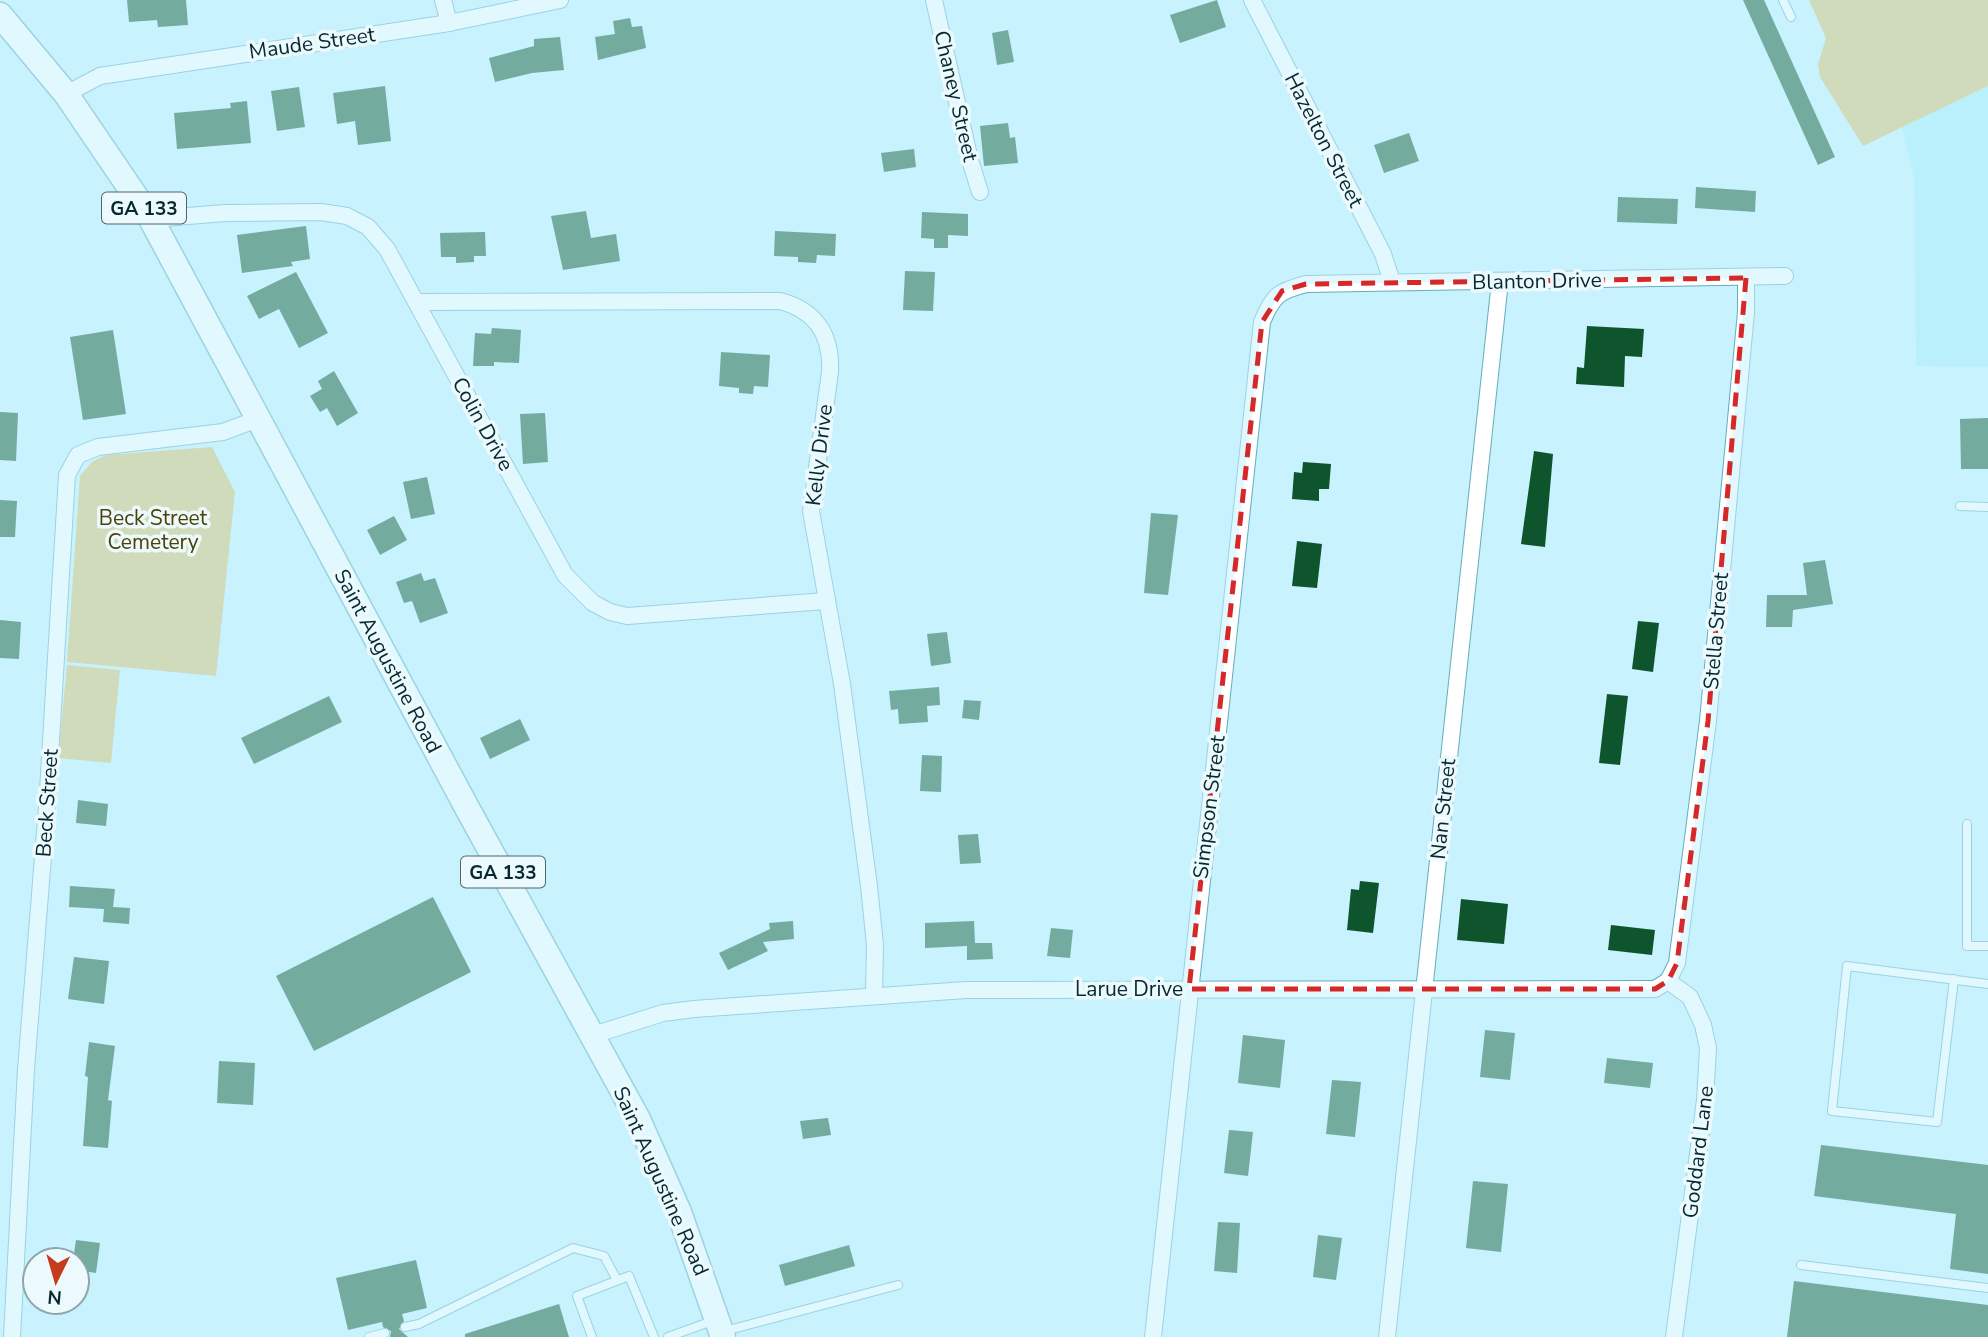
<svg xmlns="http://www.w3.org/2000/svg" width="1988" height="1337" font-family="'Nunito Sans',sans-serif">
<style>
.built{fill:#a9ebfb}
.green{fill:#d8bf69}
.building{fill:#0e552e}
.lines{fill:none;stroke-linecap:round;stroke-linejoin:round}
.service-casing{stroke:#64adbe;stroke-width:10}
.minor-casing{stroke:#64adbe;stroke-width:18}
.primary-casing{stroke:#64adbe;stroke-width:27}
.service{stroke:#fff;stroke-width:8}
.minor{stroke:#fff;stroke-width:16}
.primary{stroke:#fff;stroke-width:24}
.marked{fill:none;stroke:#d62828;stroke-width:5;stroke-dasharray:14 9;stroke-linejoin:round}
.labels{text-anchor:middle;stroke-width:7;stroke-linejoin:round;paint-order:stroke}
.shield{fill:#ecfafd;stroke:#4c676c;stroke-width:2}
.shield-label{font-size:19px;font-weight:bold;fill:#07282e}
.street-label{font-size:21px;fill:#07282e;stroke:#ecfafd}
.park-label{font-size:21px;fill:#4e4004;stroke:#ecfafd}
</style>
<rect width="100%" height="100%" fill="#c8f2fd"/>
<path class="built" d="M1988,86V367L1916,366L1914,177L1902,127Z"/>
<g class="green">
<path d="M1809,0H1988V86L1863,146L1820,77L1818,64L1826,38Z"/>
<path d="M212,447L235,492L216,676L67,662L80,476L92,462L106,455Z"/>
<path d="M67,665L120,670L111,763L58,758Z"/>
</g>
<g class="building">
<path d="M127,0H186L188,25L158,27L157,20L129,22Z"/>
<path d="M1217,0L1226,27L1180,43L1170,15Z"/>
<path d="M1743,0H1764L1835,157L1818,165Z"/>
<path d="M630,18L632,27L642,26L646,48L598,60L595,37L615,34L613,21Z"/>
<path d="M1008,30L1014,62L997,65L992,33Z"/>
<path d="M560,37L564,70L532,73L495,82L489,58L534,46V39Z"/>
<path d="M385,86L391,141L358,145L355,121L337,124L333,93Z"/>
<path d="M299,87L305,127L277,131L271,91Z"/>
<path d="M247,101L251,143L177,149L174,113L231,108L230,103Z"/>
<path d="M1008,123L1010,138L1015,137L1018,163L984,166L980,126Z"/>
<path d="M1409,133L1419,161L1384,173L1374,145Z"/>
<path d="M914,149L916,167L884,172L881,153Z"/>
<path d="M1696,187L1756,191L1755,212L1695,208Z"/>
<path d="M1618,197L1678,199L1677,224L1617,222Z"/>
<path d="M586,211L591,238L616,234L620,261L563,270L551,216Z"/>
<path d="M922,212L968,214V236L948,235V248H934V239L921,238Z"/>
<path d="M306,226L310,259L291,262L293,266L242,273L237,235Z"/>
<path d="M775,231L836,234L835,256L817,255L816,263L798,262V257L774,256Z"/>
<path d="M485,232L486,256H474V262L456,263V257H441L440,233Z"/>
<path d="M905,271L935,272L933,311L903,310Z"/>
<path d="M296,272L328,333L299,348L279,309L259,319L247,296Z"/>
<path d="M1587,326L1644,329L1642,357L1625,356L1624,387L1576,384L1577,367L1584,368Z"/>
<path d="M492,328L521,330L519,363L494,362V366H473L475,333L491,334Z"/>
<path d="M113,330L126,414L83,420L70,337Z"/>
<path d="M721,352L770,355L768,387L754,386L753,394L739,393V388L719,386Z"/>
<path d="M334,371L358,413L337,426L327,408L320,412L310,396L322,389L318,381Z"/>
<path d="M0,412L18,413L16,461L0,460Z"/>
<path d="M545,413L548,462L523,464L520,414Z"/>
<path d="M1988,418V469H1961L1960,419Z"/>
<path d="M1534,451L1553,454L1545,547L1521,544Z"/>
<path d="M1303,462L1331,464L1329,489H1319V501L1292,499L1294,472L1302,473Z"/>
<path d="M427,477L435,514L411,519L403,482Z"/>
<path d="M0,500L17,501L15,537H0Z"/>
<path d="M1151,513L1178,515L1168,595L1144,593Z"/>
<path d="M394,516L407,540L380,555L367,530Z"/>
<path d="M1297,541L1322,544L1317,588L1292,586Z"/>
<path d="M1825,560L1833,604L1793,610L1792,627H1766L1767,595H1807L1803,563Z"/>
<path d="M421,573L424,581L435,578L448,613L420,623L412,601L404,603L396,582Z"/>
<path d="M0,620L21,622L19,659L0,658Z"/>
<path d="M1638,621L1659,623L1653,672L1632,669Z"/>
<path d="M947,632L951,663L931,666L927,634Z"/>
<path d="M939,687L940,705L927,706L928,722L899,724L898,709L891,710L889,691Z"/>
<path d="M1607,694L1628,696L1620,765L1599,763Z"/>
<path d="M329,696L342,722L254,764L241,738Z"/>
<path d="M964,700L981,701L979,720L962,718Z"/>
<path d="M520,719L530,740L490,759L480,738Z"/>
<path d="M922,755L942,756L941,792L920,791Z"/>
<path d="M78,800L108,804L106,826L76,823Z"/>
<path d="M978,834L981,863L960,864L958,835Z"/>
<path d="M1360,881L1379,883L1373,933L1347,930L1351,889L1359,890Z"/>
<path d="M70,886L115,889L113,907L130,908L129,924L103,922L104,909L69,907Z"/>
<path d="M433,897L471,972L314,1051L276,976Z"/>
<path d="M1461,899L1508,904L1504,944L1457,940Z"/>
<path d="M793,921L794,939L763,942L768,951L728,970L719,953L770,929L769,923Z"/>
<path d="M974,921L975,943H992L993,959L967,960V946L925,948V923Z"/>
<path d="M1611,925L1655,930L1652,955L1608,950Z"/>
<path d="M1051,928L1073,930L1070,958L1047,956Z"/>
<path d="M74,957L109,961L104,1004L68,999Z"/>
<path d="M1485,1030L1515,1033L1510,1080L1480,1077Z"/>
<path d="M1243,1035L1285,1040L1280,1088L1238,1083Z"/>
<path d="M89,1042L115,1046L108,1100L112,1101L108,1148L83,1146L88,1077L85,1076Z"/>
<path d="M1607,1058L1653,1063L1650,1088L1604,1083Z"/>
<path d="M219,1061L255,1063L253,1105L217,1103Z"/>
<path d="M1332,1080L1361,1082L1355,1137L1326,1134Z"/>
<path d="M828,1118L831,1135L803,1139L800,1121Z"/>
<path d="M1229,1130L1253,1132L1248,1176L1224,1173Z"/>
<path d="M1821,1145L1988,1165V1274L1950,1269L1956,1214L1814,1196Z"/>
<path d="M1473,1181L1508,1184L1501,1252L1466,1248Z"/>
<path d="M1218,1222L1240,1223L1237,1273L1214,1271Z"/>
<path d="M1318,1235L1342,1238L1336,1280L1313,1277Z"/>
<path d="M76,1240L100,1243L96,1273L77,1270V1260H73Z"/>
<path d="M849,1245L855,1266L785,1286L779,1265Z"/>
<path d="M416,1260L427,1308L402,1314L404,1321L399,1329L408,1337H390L391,1331L383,1327L382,1322L348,1330L336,1278Z"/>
<path d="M1794,1281L1988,1305V1337H1787Z"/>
<path d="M559,1304L569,1337H465V1334Z"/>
</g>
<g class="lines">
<g class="service-casing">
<g id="service">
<path d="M1783,0L1791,17"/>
<path d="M1960,506L1988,507"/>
<path d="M1967,824V946H1988"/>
<path d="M1954,979L1937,1122L1832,1111L1847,966L1988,984"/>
<path d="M1801,1265L1988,1288"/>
<path d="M405,1327L419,1324L573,1248L604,1256L617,1280"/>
<path d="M725,1331L898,1285"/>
<path d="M369,1337L385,1333"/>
<path d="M592,1337L577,1296L629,1276L654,1337"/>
<path d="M668,1337L715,1320"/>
</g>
</g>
<g class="minor-casing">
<g id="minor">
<path d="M443,0L449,23"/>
<path d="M934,0L970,160L980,192"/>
<path d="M1252,0L1383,254L1392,282"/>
<path d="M66,94L100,76L449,23L560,0"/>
<path d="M151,219L225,213L321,212L347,216L368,227L387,249L565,575L593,603L610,612L627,616L826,601"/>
<path d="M416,302L780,301C816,310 832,336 830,372L811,511L842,684L869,886L875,945L874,994"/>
<path d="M1668,981L1677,963L1708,721L1746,312V278"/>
<path d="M1668,981L1690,997L1703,1025L1708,1048L1705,1100L1674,1337"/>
<path d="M593,1035L663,1013L694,1009L966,990L1642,989H1655L1668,981"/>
<path d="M12,1337L26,1069L47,807L67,475L78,455L98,447L223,432L258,419"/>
<path d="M1153,1337L1262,322C1273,295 1279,291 1306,284L1785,276"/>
<path d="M1387,1337L1500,281"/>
</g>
</g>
<g class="primary-casing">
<path id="primary" d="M0,15L66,94L151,219L466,806L638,1119L679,1212L723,1337"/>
</g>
<use href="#service" class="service"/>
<use href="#minor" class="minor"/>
<use href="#primary" class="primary"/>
</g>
<path d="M0 0H1988V1337H0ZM1746,278L1708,721L1677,963L1668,981L1655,989H1189L1262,322L1282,291L1306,284Z" fill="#c8f2fd" fill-opacity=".55" fill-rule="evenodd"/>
<path class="marked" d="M1746,278L1708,721L1677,963L1668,981L1655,989H1189L1262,322L1282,291L1306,284Z"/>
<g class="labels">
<g class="shield">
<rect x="102" y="192.5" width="84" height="31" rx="5"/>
<rect x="461" y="856.5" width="84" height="31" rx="5"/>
</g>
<g class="shield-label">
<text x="144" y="215">GA 133</text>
<text x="503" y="879">GA 133</text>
</g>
<g class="street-label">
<text transform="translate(312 43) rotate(-8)" y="7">Maude Street</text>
<text transform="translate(956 96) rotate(77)" y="7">Chaney Street</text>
<text transform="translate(1324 140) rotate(63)" y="7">Hazelton Street</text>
<text transform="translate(1537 281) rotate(-1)" y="7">Blanton Drive</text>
<text transform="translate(483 424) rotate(61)" y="7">Colin Drive</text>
<text transform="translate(819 455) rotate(-83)" y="7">Kelly Drive</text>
<text transform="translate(1716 631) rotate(-85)" y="7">Stella Street</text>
<text transform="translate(388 661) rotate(62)" y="7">Saint Augustine Road</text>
<text transform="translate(47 803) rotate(-86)" y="7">Beck Street</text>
<text transform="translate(1209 807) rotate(-83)" y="7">Simpson Street</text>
<text transform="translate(1443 809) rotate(-84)" y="7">Nan Street</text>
<text x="1129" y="996">Larue Drive</text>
<text transform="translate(1698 1152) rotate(-83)" y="7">Goddard Lane</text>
<text transform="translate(661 1181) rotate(66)" y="7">Saint Augustine Road</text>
</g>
<g class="park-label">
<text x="153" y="525">Beck Street<tspan x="153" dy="24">Cemetery</tspan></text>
</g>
</g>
<g transform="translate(56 1281) rotate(185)"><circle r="33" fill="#ecfafd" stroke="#90a6aa" stroke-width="2"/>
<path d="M0-5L12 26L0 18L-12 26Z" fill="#c53b1c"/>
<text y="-10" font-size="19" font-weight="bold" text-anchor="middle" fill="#07282e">N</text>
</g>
</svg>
